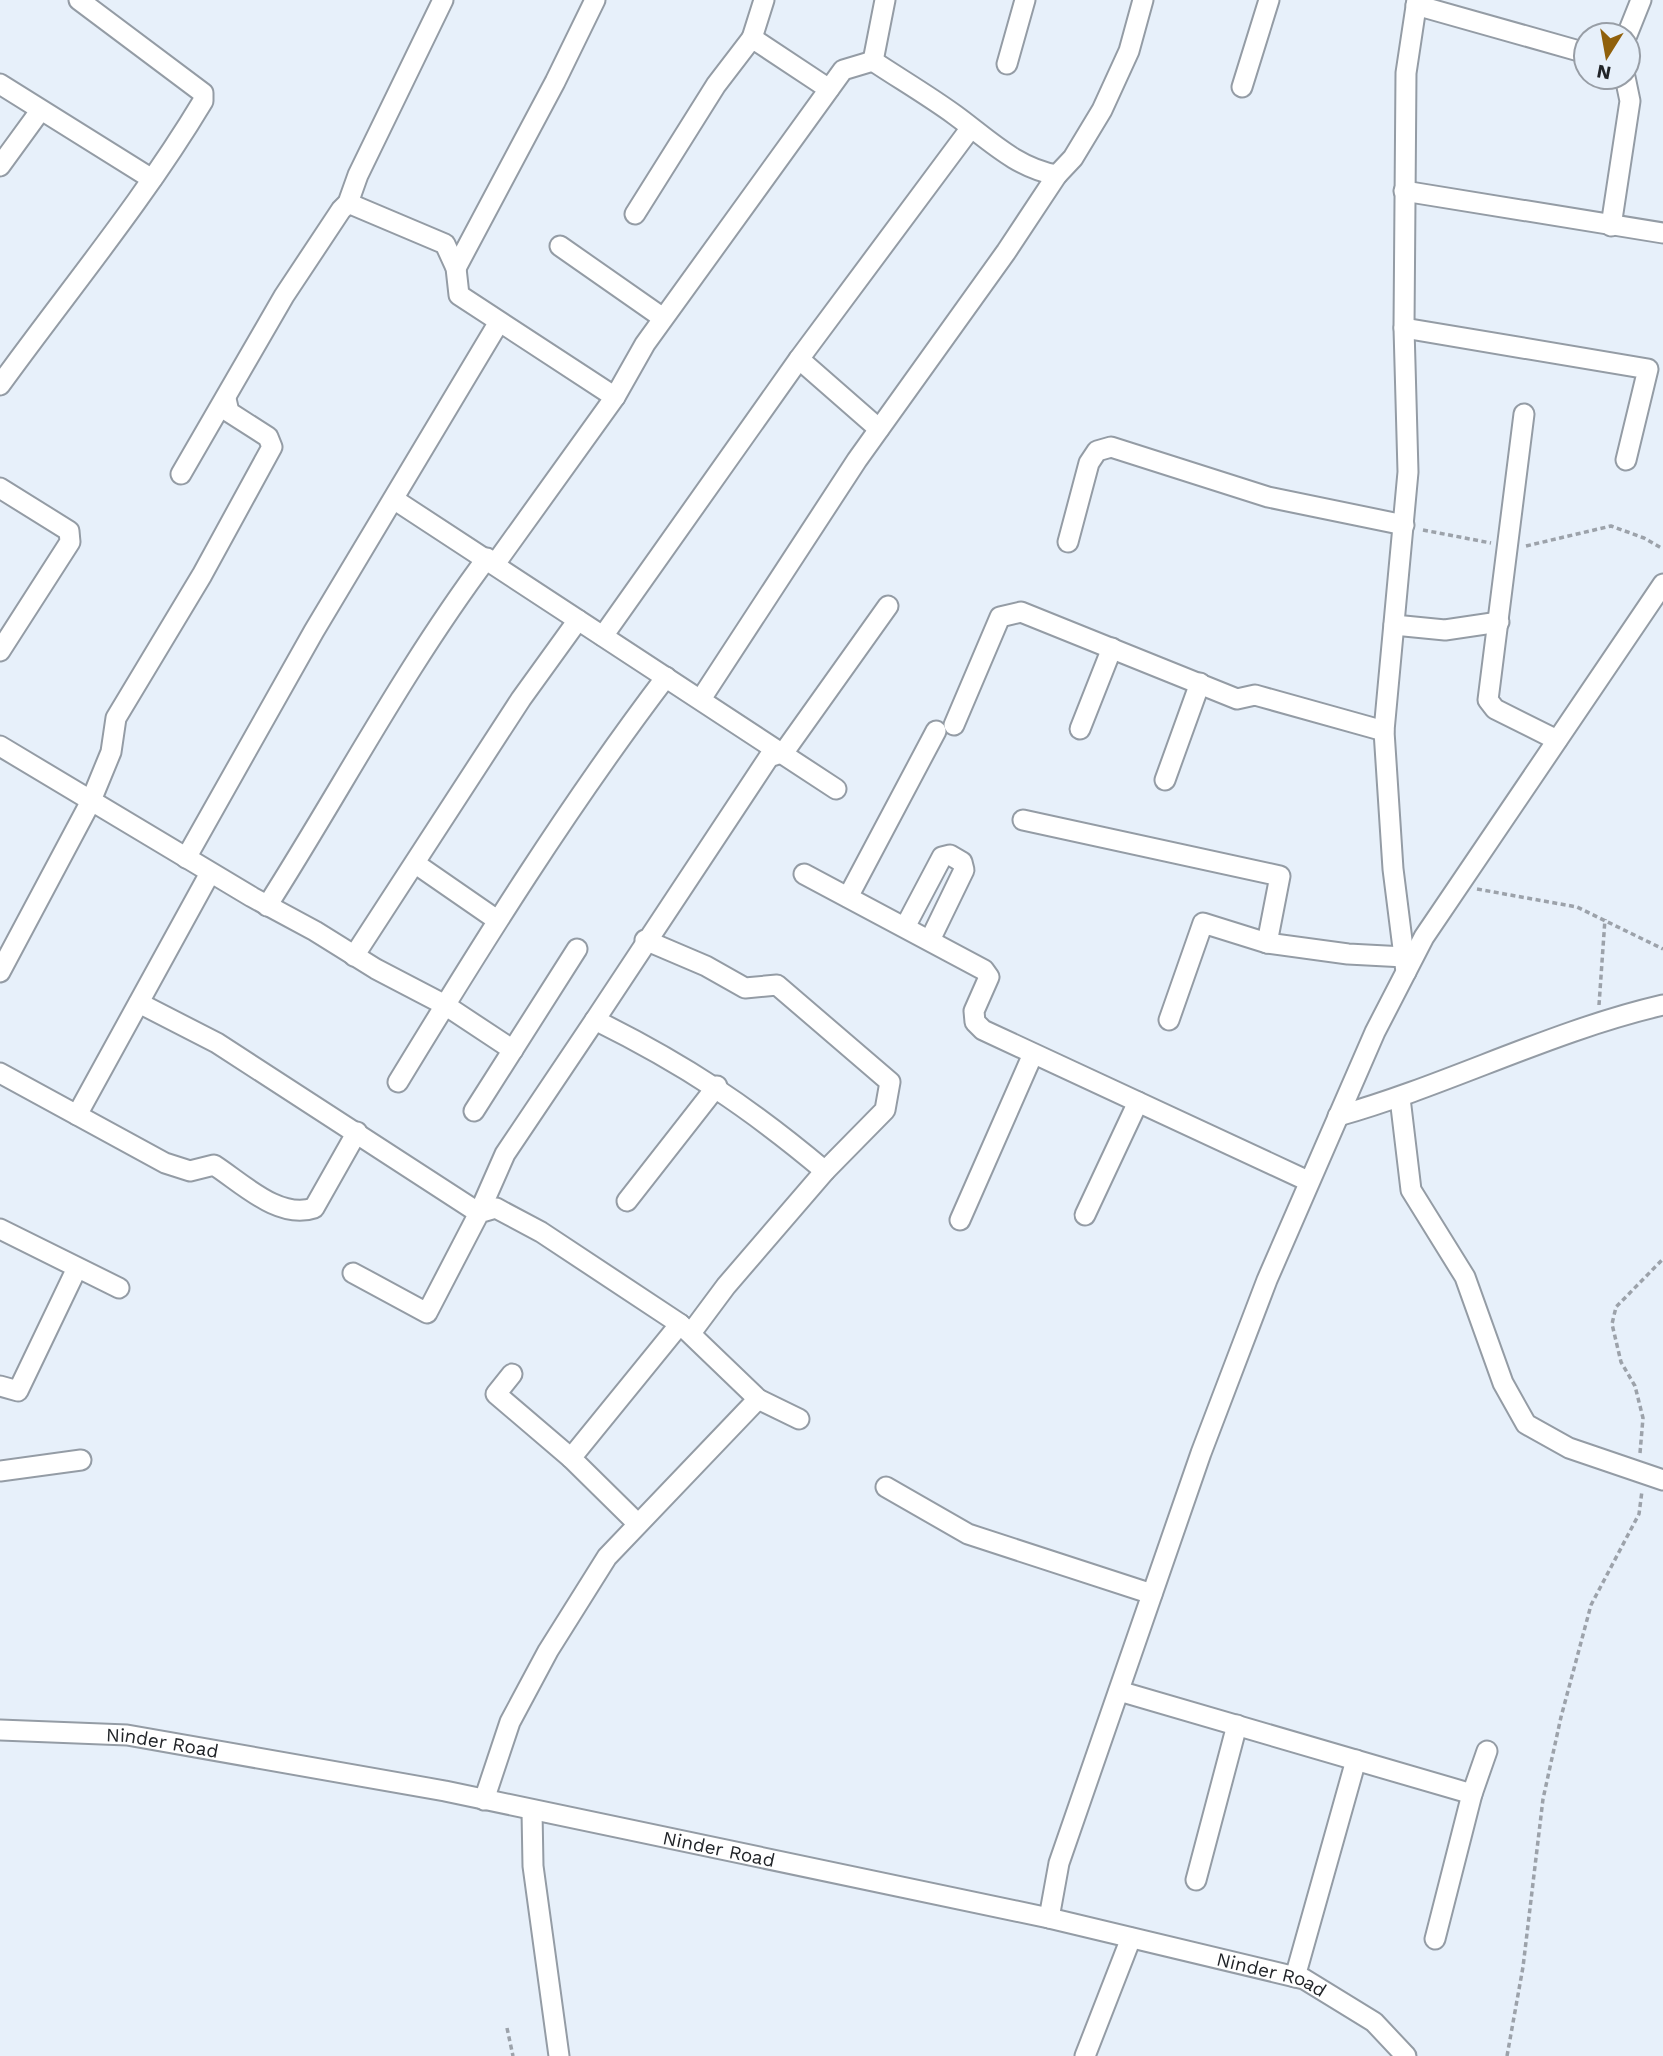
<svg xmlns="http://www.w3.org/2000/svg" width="1663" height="2056" font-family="'Work Sans',sans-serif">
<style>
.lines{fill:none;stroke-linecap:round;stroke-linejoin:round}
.minor-casing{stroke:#949ca5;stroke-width:23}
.path{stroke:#9ca2aa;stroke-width:3.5;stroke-dasharray:5 3.5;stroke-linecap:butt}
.minor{stroke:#fff;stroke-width:19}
.labels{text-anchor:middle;stroke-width:6;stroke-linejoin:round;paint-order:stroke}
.street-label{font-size:19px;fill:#212428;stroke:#e7f0fa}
</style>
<rect width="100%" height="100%" fill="#e7f0fa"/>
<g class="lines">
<g class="minor-casing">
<g id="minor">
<path d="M1416,5L1586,53"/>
<path d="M1627,35L1641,0"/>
<path d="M752,38L764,0"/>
<path d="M873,61C900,79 929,96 955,115C988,139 1016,168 1057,175"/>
<path d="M873,61L885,0"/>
<path d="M1007,64L1025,0"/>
<path d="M0,84L152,179"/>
<path d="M1242,87L1269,0"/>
<path d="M0,166L40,111"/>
<path d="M1404,191L1663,233"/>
<path d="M348,203L445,244L456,268L459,295L615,397"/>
<path d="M635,214L716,85L752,38L829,89"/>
<path d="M1611,226L1630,101L1625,77"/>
<path d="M560,246L663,318"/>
<path d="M456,268L555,82L595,0"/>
<path d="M1404,328L1648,369L1626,460"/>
<path d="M799,359L879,429"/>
<path d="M0,385C68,291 143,201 203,101V93L79,0"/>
<path d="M1524,414L1488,700L1495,709L1557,740"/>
<path d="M181,474L284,296L341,210L348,203L358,175L443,0"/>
<path d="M0,488L69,531L70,542L0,651"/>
<path d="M395,500L836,789"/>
<path d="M1068,542L1089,463L1097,451L1111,447L1268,497L1404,525"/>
<path d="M495,564L615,397L645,344L843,70L873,61"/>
<path d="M1394,625L1445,630L1499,622"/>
<path d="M603,636L799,359L970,129"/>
<path d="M701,699L857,460L1006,252L1057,175L1073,158L1102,110L1129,51L1143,0"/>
<path d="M954,725L1000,617L1021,612L1237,699L1255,695L1384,731"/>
<path d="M1080,729L1112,648"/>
<path d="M0,746L252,897L315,931L376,969L445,1005L513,1050"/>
<path d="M1165,780L1200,683"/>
<path d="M1023,820L1280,876L1267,943"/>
<path d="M186,858L314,631L499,322"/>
<path d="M416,864L497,920"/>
<path d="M804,874L984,970L989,977L974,1011L975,1022L983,1030L1308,1181"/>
<path d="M848,897L936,731"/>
<path d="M267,906C341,790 404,669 487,558"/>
<path d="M905,927L942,857L950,855L962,862L964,870L930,940"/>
<path d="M645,940L706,966L745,988L777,985L890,1082L885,1110L825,1171L726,1286L691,1333"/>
<path d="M354,956L521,699L578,620"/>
<path d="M0,972L90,803L111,752L116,718L202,575L272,447L268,437L229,412L226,399"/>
<path d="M1406,972L1393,869L1384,731L1408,472L1404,328L1406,73L1417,0"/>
<path d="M139,1003L217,1043L479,1213L505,1154L595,1020"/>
<path d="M1169,1020L1203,923L1267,943L1348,954L1405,957"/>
<path d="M0,1073L165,1163L190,1171L214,1165C242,1183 279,1220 314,1208L357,1132"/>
<path d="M398,1082C482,944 568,806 666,677"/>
<path d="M1400,1098L1411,1190L1465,1277L1503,1383L1526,1424L1569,1448L1663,1480"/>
<path d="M474,1111L577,949"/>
<path d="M77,1115L210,873"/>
<path d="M1338,1116C1448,1085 1551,1031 1663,1005"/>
<path d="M825,1171C749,1107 684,1064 595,1020L769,757L784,752L888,606"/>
<path d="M627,1201L717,1086"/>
<path d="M1085,1215L1138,1102"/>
<path d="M960,1220L1033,1054"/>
<path d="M0,1229L119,1288"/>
<path d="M353,1273L427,1313L479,1213L496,1208L541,1232L680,1324"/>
<path d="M512,1374L496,1394L571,1458"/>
<path d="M0,1386L18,1391L77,1268"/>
<path d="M0,1471L81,1460"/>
<path d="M886,1487L968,1534L1152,1594"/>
<path d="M638,1524L571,1458L680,1324L758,1399L799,1419"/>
<path d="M1119,1691L1472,1794"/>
<path id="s1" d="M0,1730L127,1735L445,1791L1049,1918L1304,1979L1374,2022L1406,2056"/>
<path d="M484,1800L510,1722L548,1651L607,1557L758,1399"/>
<path d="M532,1811L533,1866L559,2056"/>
<path d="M1196,1880L1237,1725"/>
<path d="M1049,1918L1059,1863L1201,1453L1267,1280L1375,1032L1424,937L1663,584"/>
<path d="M1435,1939L1472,1794L1487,1751"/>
<path d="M1295,1977L1356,1760"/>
<path d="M1085,2056L1131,1938"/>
</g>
</g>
<g class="path">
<path d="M1423,530L1491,543"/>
<path d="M1526,546L1611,526L1644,538L1663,549"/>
<path d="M1477,889L1577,907L1663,949"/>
<path d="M1599,1005L1605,919"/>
<path d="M1640,1453L1643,1418L1635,1386L1621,1362L1612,1324L1616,1307L1663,1259"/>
<path d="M507,2028L513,2056"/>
<path d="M1507,2056L1523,1967L1543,1799L1561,1717L1591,1605L1639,1514L1642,1491"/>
</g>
<use href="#minor" class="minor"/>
</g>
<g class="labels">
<g class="street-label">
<text dy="7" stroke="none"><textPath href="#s1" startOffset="163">Ninder Road</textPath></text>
<text dy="7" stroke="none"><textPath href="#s1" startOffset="730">Ninder Road</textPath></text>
<text dy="7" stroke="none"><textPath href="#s1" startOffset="1297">Ninder Road</textPath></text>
</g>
</g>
<g transform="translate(1607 56) rotate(191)"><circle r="33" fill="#e7f0fa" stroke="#989ea6" stroke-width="2"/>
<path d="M0-5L12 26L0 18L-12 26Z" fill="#90600b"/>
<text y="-10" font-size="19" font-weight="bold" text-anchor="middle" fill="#212428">N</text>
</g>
</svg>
